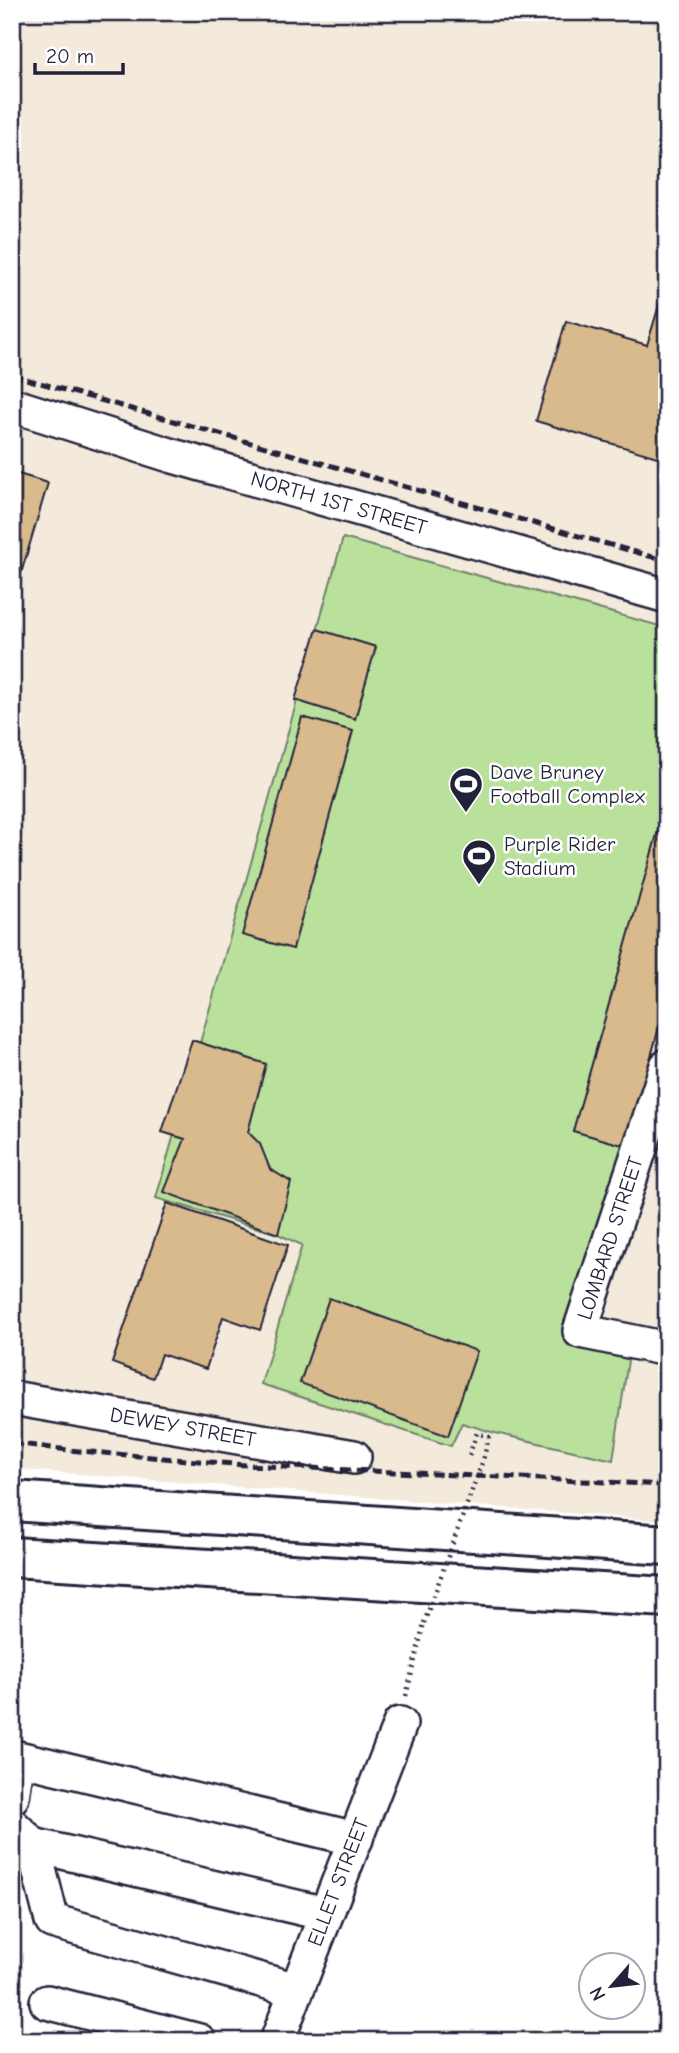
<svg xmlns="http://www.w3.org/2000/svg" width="679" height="2053" font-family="'Comic Neue',sans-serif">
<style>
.built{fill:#f4eadc}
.green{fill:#bae19c;stroke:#6e826c;stroke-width:2}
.building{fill:#d9ba8c;stroke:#22223b;stroke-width:2}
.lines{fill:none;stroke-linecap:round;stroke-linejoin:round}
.minor-casing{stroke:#22223b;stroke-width:38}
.highway-casing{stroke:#22223b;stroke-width:44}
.path{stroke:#22223b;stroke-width:4.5;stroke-dasharray:2 5;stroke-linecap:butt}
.minor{stroke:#fff;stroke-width:33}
.highway{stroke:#fff;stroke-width:38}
.rail{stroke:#22223b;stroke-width:5;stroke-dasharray:10 5;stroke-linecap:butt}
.path-bridge{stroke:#22223b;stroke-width:4.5;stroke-dasharray:2 5;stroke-linecap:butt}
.labels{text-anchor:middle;stroke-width:5;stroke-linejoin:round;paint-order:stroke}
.street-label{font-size:21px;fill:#22223b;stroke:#fff}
.poi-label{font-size:21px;fill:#22223b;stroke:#fff;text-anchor:start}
</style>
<rect width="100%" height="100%" fill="#fff"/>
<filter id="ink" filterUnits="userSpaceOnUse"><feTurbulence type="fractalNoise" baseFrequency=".0143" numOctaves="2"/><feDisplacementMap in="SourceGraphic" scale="14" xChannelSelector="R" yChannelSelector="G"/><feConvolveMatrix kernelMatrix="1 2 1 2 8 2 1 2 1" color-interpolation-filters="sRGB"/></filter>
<g filter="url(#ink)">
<path class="built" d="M12,12H667V1521L12,1469Z"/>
<path class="green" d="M343,538L667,628V999L569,1339L629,1354L613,1460L495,1433L462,1423L451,1446L261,1384L302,1245L278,1234L156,1198Z"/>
<g class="building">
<path d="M667,279V460L536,421L566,321L647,345Z"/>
<path d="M12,472L48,483L17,587L12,585Z"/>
<path d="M317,629L376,647L355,719L295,700Z"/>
<path d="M302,717L353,731L293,949L242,935Z"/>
<path d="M667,799V999L626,1146L573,1131Z"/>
<path d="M192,1040L266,1064L248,1132L260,1144L270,1169L291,1182L278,1234L164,1192L185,1139L162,1132Z"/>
<path d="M167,1203L288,1245L260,1330L223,1317L206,1369L161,1354L153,1378L112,1363Z"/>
<path d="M329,1298L477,1351L448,1436L300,1383Z"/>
</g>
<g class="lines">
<g class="minor-casing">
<g id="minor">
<path d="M12,405L173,456L667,596"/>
<path d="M667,1066L580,1331L667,1349"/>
<path d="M12,1398L354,1457"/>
<path d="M12,1797L18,1758L356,1839"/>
<path d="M12,1825L33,1845L52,1921L296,1990"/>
<path d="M33,1845L326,1914"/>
<path d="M47,2002L199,2041"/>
<path d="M277,2041L400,1724"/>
</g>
</g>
<g class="highway-casing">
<g id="highway">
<path d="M12,1501L667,1545"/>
<path d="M12,1557L667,1597"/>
</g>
</g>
<g class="path">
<path d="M469,1455L477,1433L489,1437L483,1460"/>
<path d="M406,1696L424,1623"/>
</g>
<use href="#minor" class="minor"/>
<use href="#highway" class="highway"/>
<g class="rail">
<path d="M12,375L667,561"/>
<path d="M12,1443L68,1450L246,1465L667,1485"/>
</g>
<path class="path-bridge" d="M424,1623L483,1460"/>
</g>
</g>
<defs>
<g id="stadium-pin" transform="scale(1.75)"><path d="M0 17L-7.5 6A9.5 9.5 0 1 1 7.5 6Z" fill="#22223b" stroke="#fff"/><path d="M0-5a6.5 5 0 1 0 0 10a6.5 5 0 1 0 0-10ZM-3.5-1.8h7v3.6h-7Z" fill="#fff"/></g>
</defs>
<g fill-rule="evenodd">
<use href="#stadium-pin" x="466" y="784"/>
<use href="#stadium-pin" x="479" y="856"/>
</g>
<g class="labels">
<g class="street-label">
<text transform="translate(339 503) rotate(16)" y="7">NORTH 1ST STREET</text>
<text transform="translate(610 1238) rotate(-72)" y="7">LOMBARD STREET</text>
<text transform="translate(183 1427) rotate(10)" y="7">DEWEY STREET</text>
<text transform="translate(338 1882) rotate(-69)" y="7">ELLET STREET</text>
</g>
<g class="poi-label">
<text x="490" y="779">Dave Bruney<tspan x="490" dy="24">Football Complex</tspan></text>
<text x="504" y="851">Purple Rider<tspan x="504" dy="24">Stadium</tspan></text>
</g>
</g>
<rect width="679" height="2053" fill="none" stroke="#fff" stroke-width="42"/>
<rect x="21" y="21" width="637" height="2011" fill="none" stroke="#22223b" stroke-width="2.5" filter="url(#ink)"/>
<g transform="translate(612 1986) rotate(242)"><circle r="33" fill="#ffffff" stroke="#a7a7b1" stroke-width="2"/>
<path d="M0-5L12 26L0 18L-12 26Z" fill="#22223b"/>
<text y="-10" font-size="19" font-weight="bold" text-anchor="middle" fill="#22223b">N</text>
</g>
<path d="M35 63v10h88v-10" fill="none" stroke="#22223b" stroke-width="3.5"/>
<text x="46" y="63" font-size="21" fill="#22223b" stroke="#ffffff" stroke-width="5" paint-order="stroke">20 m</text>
</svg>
